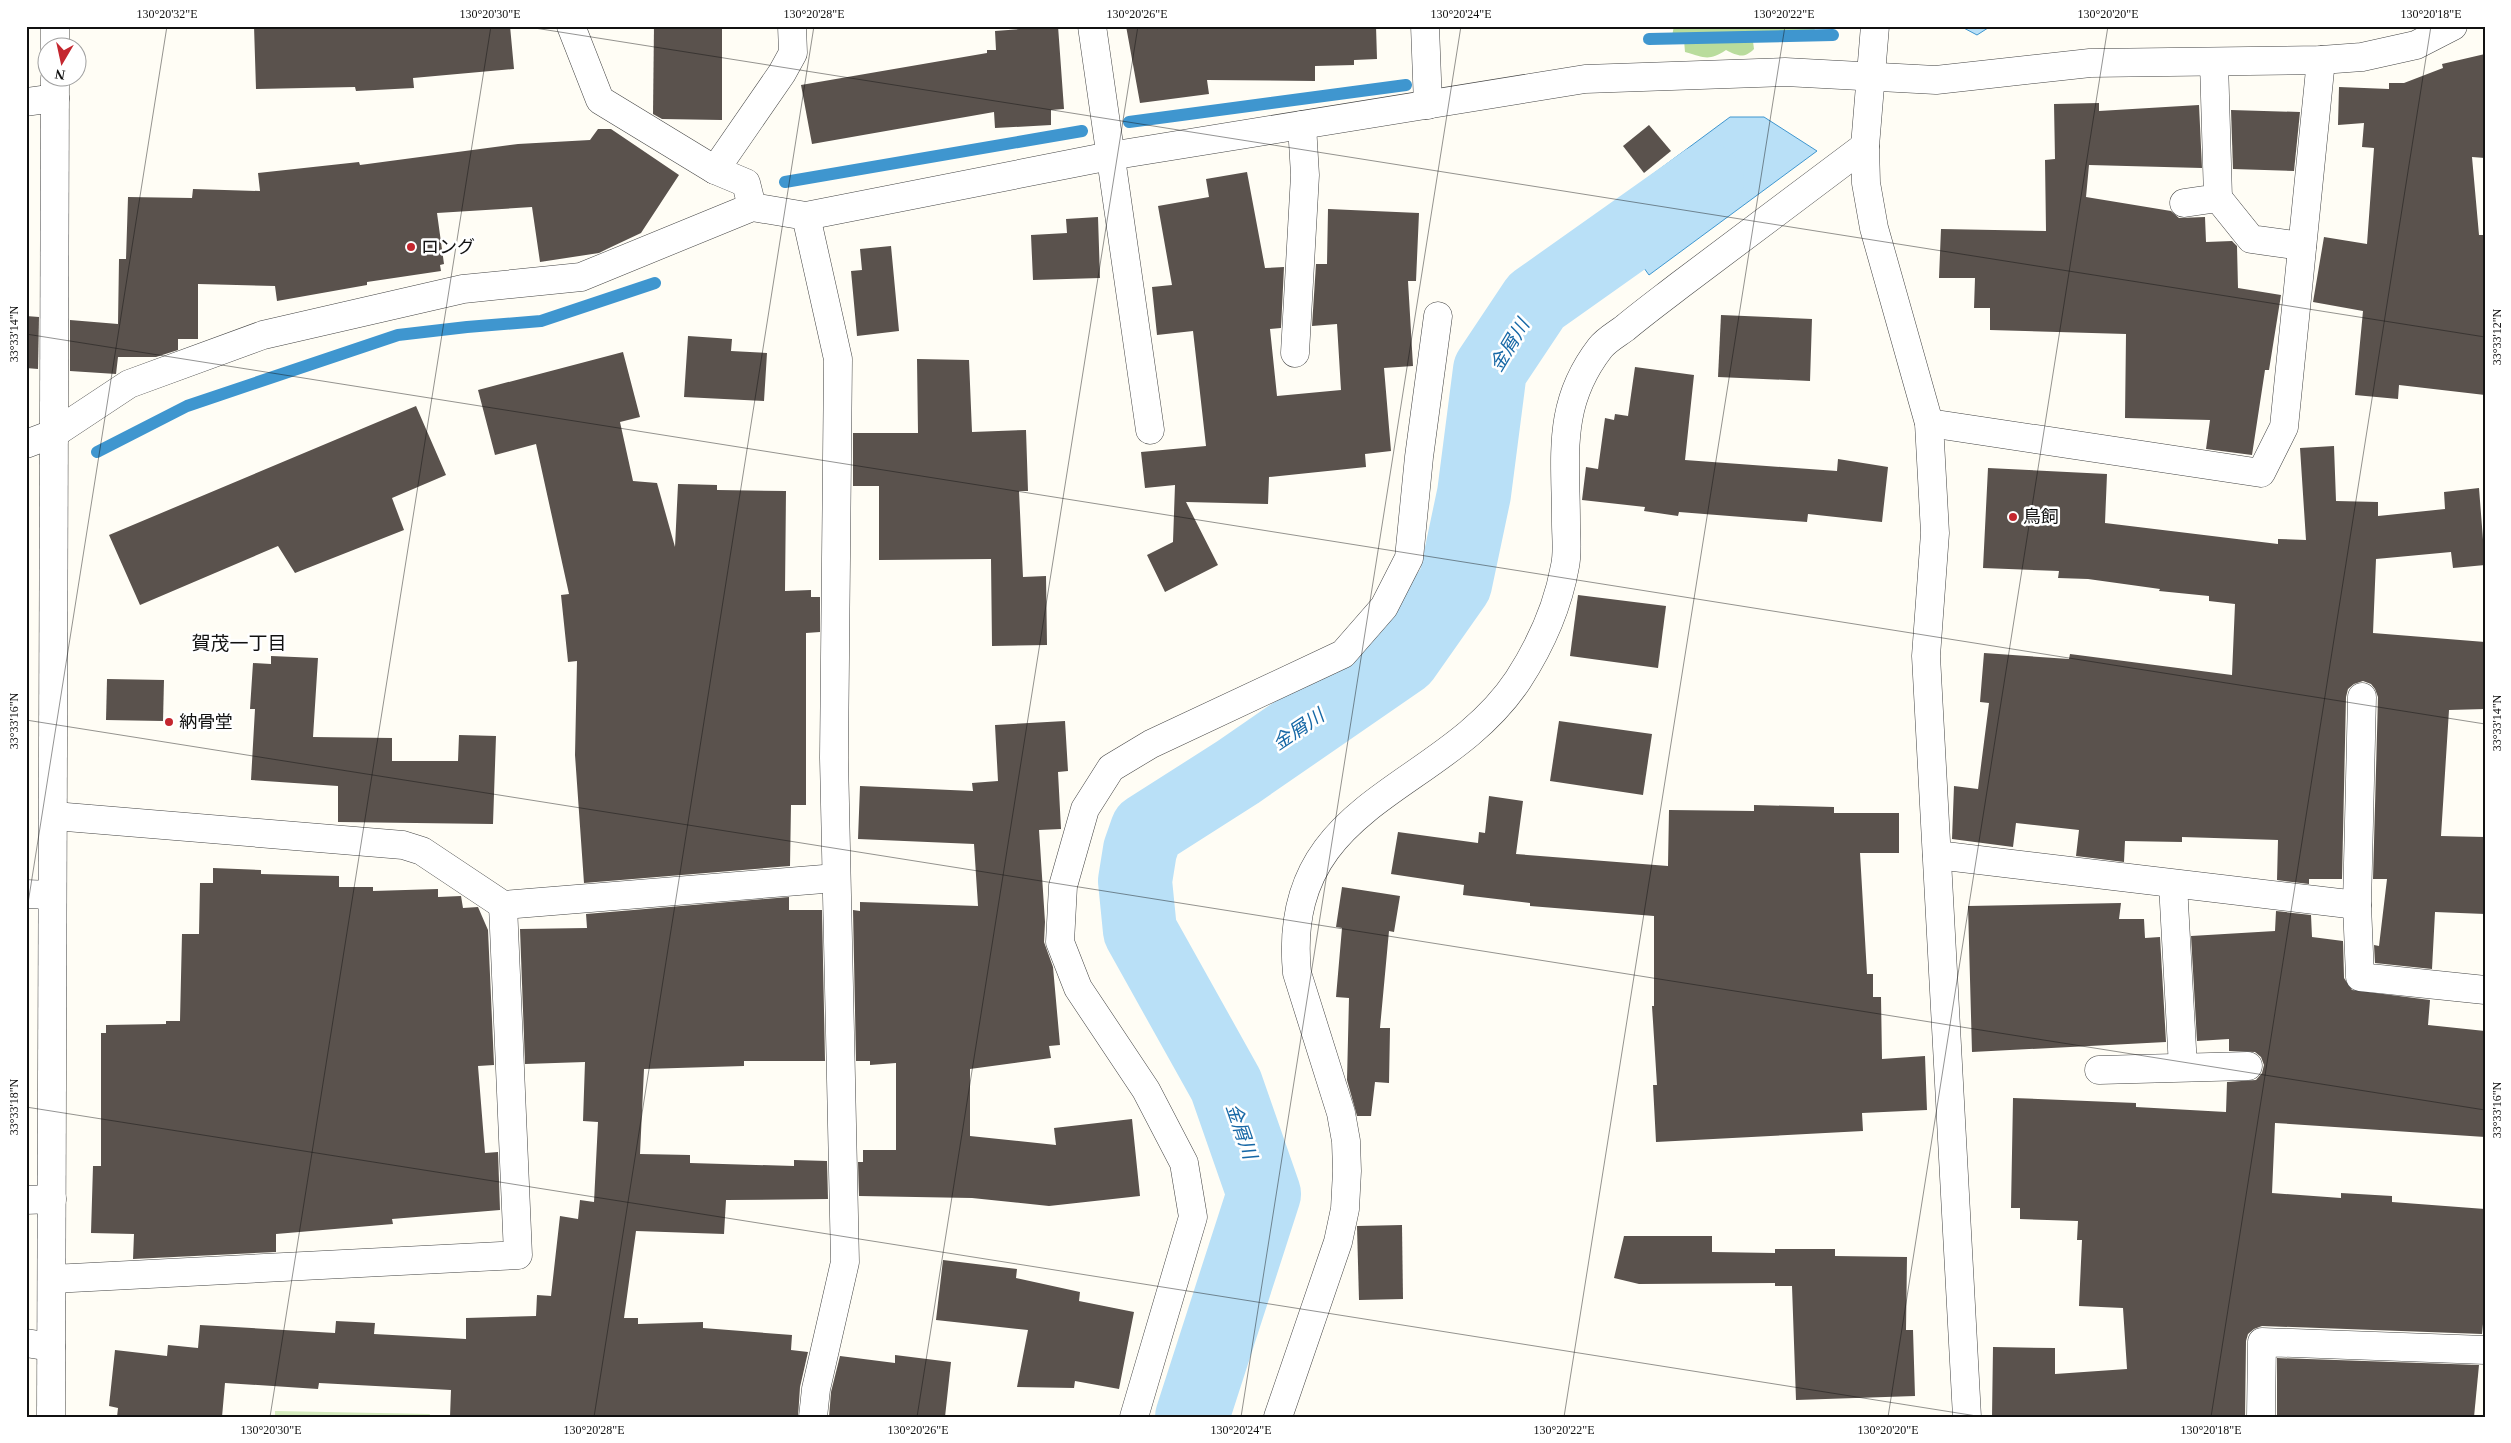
<svg xmlns="http://www.w3.org/2000/svg" width="2511" height="1443" font-family="'Times New Roman','Noto Sans JP',serif">
<style>
.green{fill:#d5ebbd}
.forest{fill:#b9dc9c}
.water{fill:#b9e0f7;stroke:#3f96cf}
.lines{fill:none;stroke-linecap:round;stroke-linejoin:round}
.stream{stroke:#3f96cf;stroke-width:12}
.river{stroke:#b9e0f7;stroke-width:74}
.building{fill:#5a524d}
.minor-casing{stroke:#444;stroke-width:29}
.minor{stroke:#fff;stroke-width:28}
.ticks{fill:none;stroke:#111;stroke-width:1;stroke-opacity:0.45}
.poi-dot{fill:#c4262e;stroke:#fff;stroke-width:2}
.labels{text-anchor:middle;stroke-width:5;stroke-linejoin:round;paint-order:stroke}
.poi-label{font-size:18px;fill:#111;stroke:#fff;text-anchor:start}
.water-label{font-size:19px;font-style:italic;fill:#1768a6;stroke:#fff}
.neighbourhood-label{font-size:19px;fill:#111;stroke:#fff}
.neatline{fill:none;stroke:#111;stroke-width:2}
.ticks-label{font-size:12px;text-anchor:middle;fill:#111}
</style>
<rect width="100%" height="100%" fill="#fffdf5"/>
<path class="green" d="M275,1411L430,1414L429,1417H275Z"/>
<path class="forest" d="M1674,26H1819L1808,35H1779L1774,32L1766,36L1752,34L1754,49C1744,59 1738,56 1726,50C1708,62 1704,57 1685,52L1684,40L1672,36Z"/>
<g class="water">
<path d="M1960,26H1991L1977,35Z"/>
<path d="M1730,117H1764L1817,151L1649,275L1603,211Z"/>
</g>
<g class="lines">
<g class="stream">
<path d="M1649,39L1833,35"/>
<path d="M1129,122L1406,85"/>
<path d="M785,182L1082,131"/>
<path d="M97,452L187,406L398,335L467,327L541,321L655,283"/>
</g>
<path class="river" d="M1192,1417L1264,1194L1226,1085L1140,931L1135,881L1140,850L1147,830L1238,772L1403,658L1455,584L1474,494L1490,370L1536,301L1707,180"/>
</g>
<g class="building">
<path d="M254,26H510L514,69L413,78L414,88L356,91L355,87L256,89Z"/>
<path d="M654,26H722V120L662,119L653,114Z"/>
<path d="M1058,26L1064,109L1051,110V125L995,128L994,112L812,144L801,85L987,53V50H996L995,31Z"/>
<path d="M1126,26H1376L1377,59L1354,60V65L1315,66V81L1207,80L1209,94L1140,103Z"/>
<path d="M2485,54V158L2472,157L2479,235H2485V395L2399,385L2398,399L2355,395L2363,311L2313,302L2324,237L2367,244L2374,148L2362,147L2364,123L2338,125L2339,87L2389,89V83H2404L2443,68L2442,64Z"/>
<path d="M2099,103V111L2199,105L2202,168L2089,165L2086,197L2171,211L2179,218L2205,217L2206,242L2232,241L2237,246L2238,288L2281,295L2269,370H2265L2252,455L2206,449L2210,420L2125,418L2126,334L1990,330V308H1974L1975,278H1939L1941,229L2046,231L2045,160L2055,159L2054,104Z"/>
<path d="M2231,110L2300,112L2294,171L2233,169Z"/>
<path d="M1649,125L1671,151L1644,173L1623,146Z"/>
<path d="M598,129H611L679,175L641,233L607,249L599,253L540,262L532,207L437,213L444,264L440,265L441,271L367,282V285L277,301L275,286L198,284V339H178V350L156,357H118L116,374L70,371V320L118,324L119,259H126L128,197L192,198L193,189L260,191L258,173L359,162L360,165L518,144L590,140Z"/>
<path d="M1247,172L1265,268L1284,267L1281,328L1270,329L1277,396L1341,390L1337,324L1312,326L1316,264H1327L1328,209L1419,213L1416,281H1408L1413,366L1384,368L1391,451L1365,454L1366,467L1269,477L1268,504L1186,502L1218,565L1165,592L1147,555L1173,542L1175,485L1145,488L1141,452L1206,446L1193,331L1157,335L1152,287L1172,285L1158,206L1209,197L1206,179Z"/>
<path d="M1098,217L1100,278L1033,280L1031,235L1067,233L1066,219Z"/>
<path d="M891,246L899,331L857,336L851,271L862,270L860,249Z"/>
<path d="M1721,315L1812,319L1810,381L1718,377Z"/>
<path d="M26,316L39,317L38,369L26,368Z"/>
<path d="M688,336L732,339L731,351L767,353L764,401L684,397Z"/>
<path d="M623,352L640,417L620,422L633,481L657,483L675,547L678,484L717,485V490L786,491L785,591L811,590V597H820V632L806,633V805H791L790,866L584,883L575,755L577,661L568,662L561,595L569,594L536,444L495,455L478,390Z"/>
<path d="M917,359L969,360L972,432L1026,430L1028,491H1019L1023,577L1046,576L1047,645L992,646L991,559L879,560V486H853V433H918Z"/>
<path d="M1635,367L1694,375L1685,460L1837,471L1838,459L1888,467L1882,522L1808,514L1807,522L1679,512L1678,516L1644,511L1645,507L1582,500L1586,467L1598,469L1605,418L1614,420L1615,414L1628,416Z"/>
<path d="M416,406L446,475L392,498L404,530L295,573L278,546L140,605L109,535Z"/>
<path d="M2334,446L2336,501L2378,502V516L2445,509L2444,492L2479,488L2485,565L2453,568L2451,552L2376,559L2373,633L2485,642V709L2449,710L2441,836L2485,837V914L2435,912L2432,969L2375,963L2374,945L2379,946L2387,879H2373L2378,697L2375,689L2371,684L2363,681L2354,684L2348,689L2346,697L2342,879H2309V884L2277,880L2278,840L2182,837V842L2125,841L2124,862L2076,856L2079,830L2016,823L2013,847L1952,839L1954,786L1978,789L1989,703L1980,702L1984,653L2069,659L2070,654L2232,675L2235,604L2209,601V596L2159,591L2160,589L2088,579L2058,578L2059,571L1983,568L1988,468L2107,474L2105,523L2278,544V539L2306,540L2300,448Z"/>
<path d="M1578,595L1666,606L1658,668L1570,656Z"/>
<path d="M271,656L318,658L313,737L392,738V761H458L459,735L496,736L493,824L338,822V786L251,780L255,709H250L253,663L271,664Z"/>
<path d="M107,679L164,680L163,721L106,720Z"/>
<path d="M1065,721L1068,771L1058,772L1061,829L1039,830L1045,922L1044,942L1053,967L1060,1045L1049,1046L1051,1058L970,1069V1136L1056,1145L1054,1128L1132,1119L1140,1196L1049,1206L972,1198L859,1196L858,1162H863V1150H896V1063L870,1065V1061H856L853,910L860,911V902L978,906L974,844L858,839L860,786L973,791L972,783L998,781L995,725Z"/>
<path d="M1559,721L1652,734L1643,795L1550,781Z"/>
<path d="M1489,796L1523,801L1516,854L1668,866L1669,810L1754,811V805L1834,807V813H1899V853H1860L1867,974H1873V997H1881L1882,1059L1925,1056L1927,1110L1862,1113L1863,1131L1656,1142L1653,1085H1657L1652,1006H1654V916L1530,906V903L1463,895L1464,885L1391,874L1398,832L1478,843L1479,832L1485,833Z"/>
<path d="M213,868L261,870V874L339,876V887H373V891L438,889V897L461,896L463,908L478,907L488,930L494,1065L478,1066L485,1153L498,1152L500,1210L392,1219L393,1224L276,1234V1252L133,1259L134,1234L91,1233L93,1166H101V1033H106V1025L166,1024V1021H180L182,934H199L200,883H213Z"/>
<path d="M1342,887L1400,896L1394,932L1389,931L1380,1028H1390L1389,1083L1375,1082L1371,1116H1357L1347,1080L1349,998L1336,997L1342,928L1336,927Z"/>
<path d="M789,897V910H822L825,1061H744V1066L644,1069L640,1154L690,1155V1163L794,1166V1160L827,1161L828,1199L726,1200L724,1234L636,1231L624,1318H638V1324L703,1322V1328L792,1335L791,1350L808,1352L800,1387L798,1417H450L451,1390L319,1383L318,1389L225,1383L222,1417H117L118,1408L109,1406L115,1350L167,1356L168,1345L198,1348L200,1325L335,1333L336,1321L375,1323L374,1334L466,1339V1318L536,1316L537,1295L551,1296L560,1216L578,1219L580,1200L594,1202L598,1122L583,1121L585,1062L525,1064L520,929L587,928L586,914Z"/>
<path d="M2121,903L2119,919H2144L2145,938L2160,937L2166,1042L1972,1052L1968,906Z"/>
<path d="M2276,911L2311,915L2312,937L2343,941L2344,978L2352,990L2430,1000L2428,1025L2485,1031V1137L2275,1123L2272,1193L2341,1198V1193L2392,1196V1202L2485,1209V1304L2482,1334L2262,1326L2254,1329L2248,1334L2246,1341L2245,1417H1992L1993,1347L2055,1348V1374L2127,1369L2123,1308L2079,1306L2082,1240H2077L2078,1221L2020,1219V1208H2011L2013,1098L2136,1103V1107L2226,1112L2227,1082L2256,1080L2262,1073L2264,1065L2261,1057L2255,1052L2229,1051V1039L2197,1041L2191,936L2275,931Z"/>
<path d="M1402,1225L1403,1299L1359,1300L1357,1226Z"/>
<path d="M1624,1236H1712V1252L1775,1253V1249H1835V1256L1907,1257L1906,1330H1913L1915,1396L1796,1400L1792,1286H1775V1283L1639,1284L1614,1278Z"/>
<path d="M943,1260L1017,1269L1016,1278L1080,1292L1079,1301L1134,1312L1119,1389L1075,1381L1074,1388L1017,1387L1028,1330L936,1320Z"/>
<path d="M895,1355L951,1362L945,1417H829L831,1392L840,1356L895,1363Z"/>
<path d="M2277,1358L2479,1365L2474,1417H2277Z"/>
</g>
<g class="lines">
<g class="minor-casing">
<g id="minor">
<path d="M571,26L600,100L715,170L746,183L752,207"/>
<path d="M1092,26L1150,430"/>
<path d="M1425,26L1428,105"/>
<path d="M1875,26L1865,146L1866,183L1874,228L1929,423L1935,533L1926,656L1967,1417"/>
<path d="M55,48V26"/>
<path d="M26,102L55,98"/>
<path d="M715,170L782,73L793,53L792,26"/>
<path d="M2218,198L2251,239L2302,246"/>
<path d="M2184,203L2218,198L2214,62"/>
<path d="M806,216L838,359L834,758L845,1262L816,1389L813,1417"/>
<path d="M1295,353L1305,175L1302,125"/>
<path d="M1929,423L2261,473L2284,427L2321,60"/>
<path d="M26,444L55,433L129,384L263,335L463,289L581,277L752,207L806,216L1110,156L1585,79L1785,72L1936,80L2090,63L2321,60L2362,57L2416,45L2453,26"/>
<path d="M54,816L403,845L422,851L503,905L836,878"/>
<path d="M1937,855L2357,905L2362,697"/>
<path d="M2173,884L2183,1067"/>
<path d="M26,894L52,895"/>
<path d="M2357,905L2360,977L2485,990"/>
<path d="M2099,1070L2248,1066"/>
<path d="M26,1200L52,1199"/>
<path d="M52,1279L518,1255L503,905"/>
<path d="M26,1343L51,1347"/>
<path d="M51,1417L55,78"/>
<path d="M1134,1417L1193,1217L1184,1163L1146,1090L1078,988L1060,942L1063,886L1085,809L1111,768L1151,744L1343,654L1384,607L1409,558L1419,457L1438,316"/>
<path d="M1278,1417L1338,1242L1345,1209L1347,1171L1346,1141L1341,1113L1297,973C1280,799 1442,794 1518,680C1540,646 1558,606 1565,566C1568,553 1566,537 1566,523C1566,456 1556,405 1600,348C1606,340 1617,334 1625,328C1643,313 1662,299 1680,285C1742,238 1804,192 1865,146"/>
<path d="M2261,1417L2262,1342L2485,1350"/>
</g>
</g>
<use href="#minor" class="minor"/>
</g>
<path class="ticks" d="M522,26L2485,337M26,334L2485,724M26,720L2485,1110M26,916L167,26M26,1107L1983,1417M270,1417L491,26M594,1417L814,26M917,1417L1138,26M1241,1417L1461,26M1564,1417L1785,26M1888,1417L2108,26M2211,1417L2431,26"/>
<g class="poi-dot">
<circle cx="411" cy="247" r="5"/>
<circle cx="2013" cy="517" r="5"/>
<circle cx="169" cy="722" r="5"/>
</g>
<g class="labels">
<g class="poi-label">
<text x="421" y="253">ロング</text>
<text x="2023" y="523">鳥飼</text>
<text x="179" y="728">納骨堂</text>
</g>
<g class="water-label">
<text transform="translate(1509 345) rotate(-59)" y="7">金屑川</text>
<text transform="translate(1298 729) rotate(-34)" y="7">金屑川</text>
<text transform="translate(1242 1131) rotate(71)" y="7">金屑川</text>
</g>
<g class="neighbourhood-label">
<text x="239" y="650">賀茂一丁目</text>
</g>
</g>
<rect width="2511" height="1443" fill="none" stroke="#ffffff" stroke-width="55"/>
<g transform="translate(62 62) rotate(189)"><circle r="24" fill="#ffffff" stroke="#a0a0a0"/>
<path d="M0-4L9 19L0 12L-9 19Z" fill="#c4262e"/>
<text y="-8" font-size="14" font-weight="bold" text-anchor="middle" fill="#111111">N</text>
</g>
<rect x="28" y="28" width="2456" height="1388" class="neatline"/>
<g class="ticks-label">
<text x="167" y="18">130°20'32"E</text>
<text x="490" y="18">130°20'30"E</text>
<text x="814" y="18">130°20'28"E</text>
<text x="1137" y="18">130°20'26"E</text>
<text x="1461" y="18">130°20'24"E</text>
<text x="1784" y="18">130°20'22"E</text>
<text x="2108" y="18">130°20'20"E</text>
<text x="2431" y="18">130°20'18"E</text>
<text transform="translate(14 334) rotate(-90)" y="4">33°33'14"N</text>
<text transform="translate(2497 337) rotate(-90)" y="4">33°33'12"N</text>
<text transform="translate(14 721) rotate(-90)" y="4">33°33'16"N</text>
<text transform="translate(2497 723) rotate(-90)" y="4">33°33'14"N</text>
<text transform="translate(14 1107) rotate(-90)" y="4">33°33'18"N</text>
<text transform="translate(2497 1110) rotate(-90)" y="4">33°33'16"N</text>
<text x="271" y="1434">130°20'30"E</text>
<text x="594" y="1434">130°20'28"E</text>
<text x="918" y="1434">130°20'26"E</text>
<text x="1241" y="1434">130°20'24"E</text>
<text x="1564" y="1434">130°20'22"E</text>
<text x="1888" y="1434">130°20'20"E</text>
<text x="2211" y="1434">130°20'18"E</text>
</g>
</svg>
